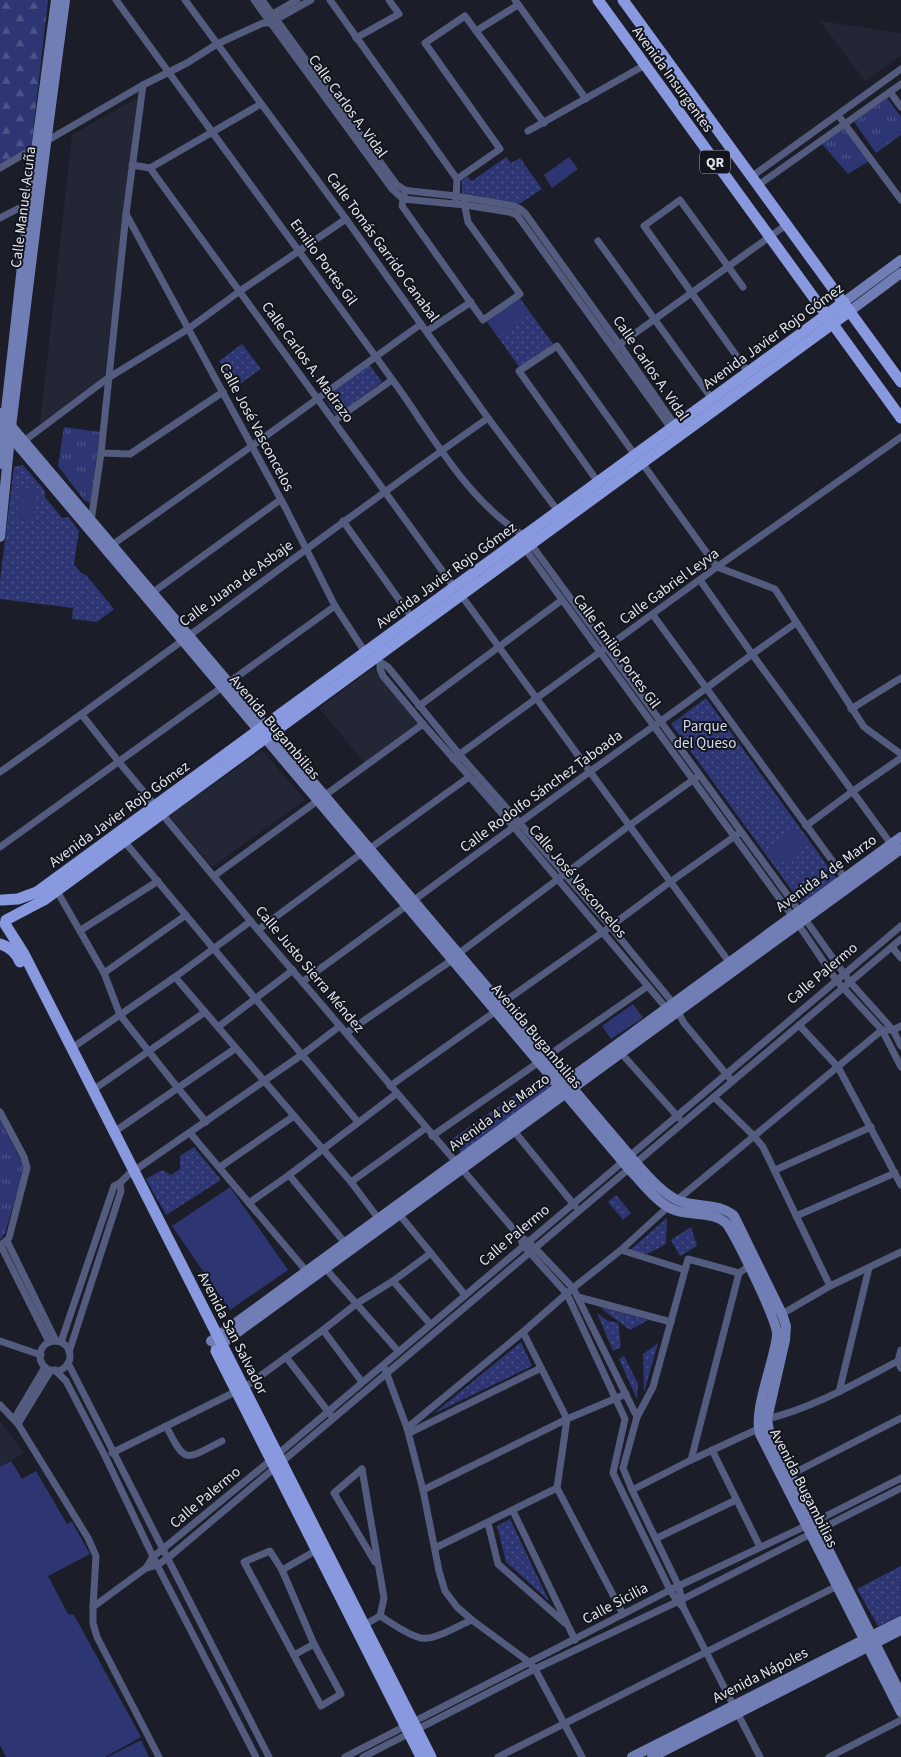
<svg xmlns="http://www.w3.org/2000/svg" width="901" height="1757" font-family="'Source Sans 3',sans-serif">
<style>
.built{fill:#222635}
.grass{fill:url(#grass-tufts)}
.forest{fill:url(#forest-firs)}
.park{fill:url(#park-dots)}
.pitch{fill:#2d3673}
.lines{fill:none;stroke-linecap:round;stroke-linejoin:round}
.street{stroke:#535c7e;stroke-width:7}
.secondary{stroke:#717eb5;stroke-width:10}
.primary{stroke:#8899e0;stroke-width:11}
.labels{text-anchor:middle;stroke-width:4;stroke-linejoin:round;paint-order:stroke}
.shield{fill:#12151e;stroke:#a4a6ae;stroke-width:1}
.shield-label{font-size:14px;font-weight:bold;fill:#e2e4eb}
.street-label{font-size:15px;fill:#e2e4eb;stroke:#12151e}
.park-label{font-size:15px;fill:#d4daf1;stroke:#12151e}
</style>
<defs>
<pattern id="grass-tufts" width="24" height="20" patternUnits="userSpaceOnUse" patternTransform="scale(1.25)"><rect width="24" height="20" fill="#2d3673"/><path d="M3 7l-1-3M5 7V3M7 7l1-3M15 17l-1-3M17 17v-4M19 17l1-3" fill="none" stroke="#4b5387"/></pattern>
<pattern id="forest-firs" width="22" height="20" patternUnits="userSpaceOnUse" patternTransform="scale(1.25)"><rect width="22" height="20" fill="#2d3673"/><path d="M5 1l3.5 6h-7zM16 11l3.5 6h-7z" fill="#4b5387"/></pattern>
<pattern id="park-dots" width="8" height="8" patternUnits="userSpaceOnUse" patternTransform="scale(1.25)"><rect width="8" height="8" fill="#2d3673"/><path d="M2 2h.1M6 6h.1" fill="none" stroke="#4b5387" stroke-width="1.8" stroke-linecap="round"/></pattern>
</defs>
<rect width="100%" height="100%" fill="#1b1e28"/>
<g class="built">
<path d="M820,21L901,33V55L865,81Z"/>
<path d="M137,98L104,379L40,424L72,135Z"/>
<path d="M373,668L419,724L365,763L319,708Z"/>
<path d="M262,750L305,800L212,867L169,816Z"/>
<path d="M0,1421L24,1453L0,1467Z"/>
</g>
<g class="grass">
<path d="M887,98L901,117V135L876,153L854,122Z"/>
<path d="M845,128L869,161L848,174L822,144Z"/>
<path d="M64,427L100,432L90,503L84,500L58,466Z"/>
<path d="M0,1120L23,1164L24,1170L5,1233L0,1240Z"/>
</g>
<path class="forest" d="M0,0H48L31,150L0,166Z"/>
<g class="park">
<path d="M506,157L511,163L520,158L542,189L519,204L462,193V180L467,177L472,181Z"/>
<path d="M519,297L553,344L520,368L487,322Z"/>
<path d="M242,344L261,369L237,386L219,361Z"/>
<path d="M369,364L382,382L336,416L325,398Z"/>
<path d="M23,465L45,491V497L62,518L68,517L79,531L74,564L81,573L86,575L114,609L97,622L72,619L73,608L0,599V581L14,467Z"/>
<path d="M706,698L837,879L801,903L671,724Z"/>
<path d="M544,1074L554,1087L462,1154L451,1140Z"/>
<path d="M194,1147L221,1180L166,1215L146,1179L162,1170L171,1175L180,1169V1156Z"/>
<path d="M616,1195L631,1213L623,1220L608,1202Z"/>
<path d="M667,1218L666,1244L647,1254L630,1250Z"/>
<path d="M691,1227L697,1246L680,1256L671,1240Z"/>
<path d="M601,1307L648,1320L630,1330L602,1309Z"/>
<path d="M597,1313L608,1321L618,1323L621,1347L613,1351Z"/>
<path d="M521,1342L532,1366L433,1414Z"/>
<path d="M658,1343L644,1392L643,1354Z"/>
<path d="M624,1356L638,1384L637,1399L619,1359Z"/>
<path d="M510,1519L549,1601L506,1562L497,1526Z"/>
<path d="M901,1566V1615L878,1626L857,1589Z"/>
</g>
<g class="pitch">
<path d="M569,157L578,169L552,188L544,175Z"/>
<path d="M516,301L526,316L500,335L490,320Z"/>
<path d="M21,490L36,492L32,520L17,518Z"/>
<path d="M794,829L806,846L780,864L768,848Z"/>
<path d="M633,1004L643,1018L611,1039L602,1026Z"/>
<path d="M230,1187L288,1270L230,1310L172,1226Z"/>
<path d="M11,1461L22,1479L36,1471L67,1524L72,1522L90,1554L48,1576L68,1614L74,1615L141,1737L105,1757H6L0,1745V1467Z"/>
<path d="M141,1740L149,1757H108Z"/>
</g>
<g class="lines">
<g class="street">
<path d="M116,0L376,357C390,377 405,396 418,417C443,453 466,489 500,518C508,524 515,531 525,536L805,919L850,982L893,1030L901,1046"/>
<path d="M185,0L346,219L488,418L558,511"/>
<path d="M254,0L392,189L403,199L465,205L509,212L517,215L673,431"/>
<path d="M262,0L397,185L405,190L411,191L456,196L514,206L520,209L525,213L619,344L677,428"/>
<path d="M330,0L457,179L456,199"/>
<path d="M515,0L586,99"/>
<path d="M269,16L297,0"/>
<path d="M476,31L518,5"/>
<path d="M356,38L399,14L389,0"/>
<path d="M890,92L901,107"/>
<path d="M838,115L901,200"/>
<path d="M528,131L645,65"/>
<path d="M132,165L150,168L454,587"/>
<path d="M0,168L143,85L187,63L217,44L263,23H270L311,0"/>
<path d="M150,168L261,104"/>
<path d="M751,177L901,69"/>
<path d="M457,179L500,149L425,43L465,16L544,123"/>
<path d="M757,186L901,84"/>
<path d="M404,195L402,206L483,320L520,294L468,222L464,202"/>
<path d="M126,214L285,507L335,606L365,652"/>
<path d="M0,218L29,203"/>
<path d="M598,241L712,399"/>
<path d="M743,287L680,200L644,226L748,372"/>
<path d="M427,331L471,302"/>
<path d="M616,347L786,225"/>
<path d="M334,421L392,380"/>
<path d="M24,441L108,378L188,329L240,291L346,219"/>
<path d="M101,453L130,454L223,392"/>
<path d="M642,463L717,567L775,589L864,727L901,754"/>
<path d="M598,482L519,371L557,346L635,455"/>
<path d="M91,521L101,453L126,214L143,85"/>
<path d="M343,521L412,618"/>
<path d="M112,545L252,446L421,324"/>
<path d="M523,546L798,924L836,980L882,1030L901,1067"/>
<path d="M700,580L752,654L891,844"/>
<path d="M152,593L280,500"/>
<path d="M461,595L732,966"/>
<path d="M653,615L847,881"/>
<path d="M377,657L380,662L388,667L459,754L610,926L673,1003L684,1023L732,1081"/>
<path d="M380,662V669L383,676L423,724L513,826L668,1010"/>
<path d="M419,706L562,600"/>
<path d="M851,709L901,678"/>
<path d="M82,715L119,762L258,930L520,1237L523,1245L567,1294L625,1419L613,1473L670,1590L677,1601L683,1607"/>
<path d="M453,759L717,567L901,437"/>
<path d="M0,772C165,657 324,533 488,418"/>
<path d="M806,826L853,791L901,758"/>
<path d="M124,841L358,1122"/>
<path d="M0,847L335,606"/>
<path d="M369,849L469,777"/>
<path d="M214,876L423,724"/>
<path d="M57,891L104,973L120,1015L177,1087L206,1122"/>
<path d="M81,930L158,881"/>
<path d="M258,930L362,853"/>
<path d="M892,947L901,958"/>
<path d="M458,954L630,825L697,777"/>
<path d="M104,973L186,915"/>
<path d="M175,977L351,1182L378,1218"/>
<path d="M302,982C422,895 540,806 661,721C706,689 750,655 796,623"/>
<path d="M501,1004L603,932L670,882L738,834"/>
<path d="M799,1025L838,1067L901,1185"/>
<path d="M218,1027L293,970"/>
<path d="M346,1033L452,960"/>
<path d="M72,1048L175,977L251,921"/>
<path d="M621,1053L679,1118"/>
<path d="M546,1057L648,986"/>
<path d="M390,1086L496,1011"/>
<path d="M93,1090L205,1012"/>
<path d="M714,1097L754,1136L763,1147L830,1286"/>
<path d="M0,1112L24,1157L27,1168L9,1238L0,1246"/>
<path d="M514,1131L575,1206"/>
<path d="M114,1132L236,1048"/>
<path d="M190,1133L308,1273"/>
<path d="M432,1136L539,1062"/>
<path d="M220,1167L294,1116"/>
<path d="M775,1170L871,1127"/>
<path d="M289,1175L345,1243"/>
<path d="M351,1182L426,1128"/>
<path d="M677,1200L882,1030H893L901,1026"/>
<path d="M249,1203L289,1175L396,1094"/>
<path d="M399,1214L465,1295"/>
<path d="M796,1216L895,1173"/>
<path d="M524,1239L535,1248L573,1288L637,1417L623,1468L632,1490L679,1587L683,1607L760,1757"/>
<path d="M7,1241L56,1341"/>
<path d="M1,1246L49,1342"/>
<path d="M621,1250L685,1270"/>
<path d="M325,1268L398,1351"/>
<path d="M393,1281L430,1324"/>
<path d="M578,1297L671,1322"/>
<path d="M782,1314L830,1286L901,1252"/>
<path d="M323,1330L362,1382"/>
<path d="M523,1332L567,1419L557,1488L623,1614"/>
<path d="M0,1341L41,1355"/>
<circle cx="55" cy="1356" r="15"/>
<path d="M61,1342L114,1186L120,1183L128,1175L303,1054L340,1026"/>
<path d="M901,1350L898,1361L901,1368"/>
<path d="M69,1352L121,1191L120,1183"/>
<path d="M286,1357L330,1414"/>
<path d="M68,1363L269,1757"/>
<path d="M385,1369L407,1428L423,1490L439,1571L445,1591L457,1607L472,1620L529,1662L535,1669L582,1757"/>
<path d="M55,1370L66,1381L105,1456L157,1565L256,1757"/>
<path d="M244,1388L323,1330L356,1304L393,1281L431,1253"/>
<path d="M839,1392L869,1268"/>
<path d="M0,1405L18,1424L88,1538L96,1556L93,1607V1623L97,1637L159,1757"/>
<path d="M637,1417L653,1387L688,1259L739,1273"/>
<path d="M14,1419L45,1367"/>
<path d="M767,1419C813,1408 856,1383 898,1361"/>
<path d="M18,1424L51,1370"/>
<path d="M166,1426C186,1465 185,1460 222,1441"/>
<path d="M407,1428L523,1332L573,1288L621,1250L668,1207"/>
<path d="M409,1433L541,1368"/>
<path d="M712,1450L760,1547"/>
<path d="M112,1453L237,1391"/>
<path d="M691,1460L739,1273L749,1266"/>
<path d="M362,1469L384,1598L380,1616L364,1625"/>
<path d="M362,1469L334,1493L375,1562"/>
<path d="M790,1475L901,1418"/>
<path d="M423,1490L567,1419L626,1394"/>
<path d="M632,1490L691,1460L758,1429"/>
<path d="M513,1511L575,1640"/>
<path d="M488,1523L498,1564L565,1623"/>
<path d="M657,1538L736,1500"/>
<path d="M435,1548L557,1488"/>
<path d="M270,1551L282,1570L314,1644L341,1694L321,1706L244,1562Z"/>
<path d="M146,1568L157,1565L168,1558L901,939"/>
<path d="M282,1570L317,1550"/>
<path d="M93,1607L146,1568L153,1557L271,1460L901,926"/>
<path d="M380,1616C392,1623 407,1635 421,1638C434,1641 459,1625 472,1620"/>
<path d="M294,1655L314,1644"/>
<path d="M345,1757L670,1590L814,1522L901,1478"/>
<path d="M363,1757L535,1669L683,1599L901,1488"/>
<path d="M498,1757L837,1586"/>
<path d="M829,1757L901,1720"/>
</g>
<g class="secondary">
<path d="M844,302L901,260"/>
<path d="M850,311L901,273"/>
<path d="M0,413L636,1163C648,1176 661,1192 677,1200C695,1208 719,1202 734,1216L782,1314L786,1326L785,1340L767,1419L769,1431L901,1695"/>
<path d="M0,424L629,1169C642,1182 655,1201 672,1209C689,1217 713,1210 727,1224C737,1239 779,1323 777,1336C774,1363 753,1410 760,1434L901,1712"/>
<path d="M0,464L29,203L56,0"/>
<path d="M0,537L11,427L46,143L65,0"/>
<path d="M211,1341L901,837"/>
<path d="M216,1348L901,849"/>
<path d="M632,1757L901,1621"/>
<path d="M652,1757L901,1630"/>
</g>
<g class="primary">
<path d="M598,0L901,418"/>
<path d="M623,0L901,382"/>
<path d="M2,900L18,899L37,892L844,302"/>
<path d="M6,920L44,900L850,311"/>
<path d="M5,924L24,954L431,1757"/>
<path d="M0,944C10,947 16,952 20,962"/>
<path d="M216,1351L421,1757"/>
</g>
</g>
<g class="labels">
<rect class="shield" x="700" y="150.5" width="30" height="23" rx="4"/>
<g class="shield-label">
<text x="715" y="167">QR</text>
</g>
<g class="street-label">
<text transform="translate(673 79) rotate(54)" y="5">Avenida Insurgentes</text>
<text transform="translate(348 106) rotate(54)" y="5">Calle Carlos A. Vidal</text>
<text transform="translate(23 207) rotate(-83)" y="5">Calle Manuel Acuña</text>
<text transform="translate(383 247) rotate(54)" y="5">Calle Tomás Garrido Canabal</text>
<text transform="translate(324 262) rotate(54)" y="5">Emilio Portes Gil</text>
<text transform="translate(773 336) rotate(-36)" y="5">Avenida Javier Rojo Gómez</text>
<text transform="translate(308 362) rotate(54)" y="5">Calle Carlos A. Madrazo</text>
<text transform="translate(651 368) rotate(56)" y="5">Calle Carlos A. Vidal</text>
<text transform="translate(257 427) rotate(62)" y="5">Calle José Vasconcelos</text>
<text transform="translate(446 575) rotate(-36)" y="5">Avenida Javier Rojo Gómez</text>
<text transform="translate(236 583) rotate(-36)" y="5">Calle Juana de Asbaje</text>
<text transform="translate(669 586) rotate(-36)" y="5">Calle Gabriel Leyva</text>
<text transform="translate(617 651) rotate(54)" y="5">Calle Emilio Portes Gil</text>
<text transform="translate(275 727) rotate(50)" y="5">Avenida Bugambilias</text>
<text transform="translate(541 791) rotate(-36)" y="5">Calle Rodolfo Sánchez Taboada</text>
<text transform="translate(119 814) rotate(-36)" y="5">Avenida Javier Rojo Gómez</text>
<text transform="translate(826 873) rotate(-36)" y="5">Avenida 4 de Marzo</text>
<text transform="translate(578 881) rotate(50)" y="5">Calle José Vasconcelos</text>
<text transform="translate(310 969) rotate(50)" y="5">Calle Justo Sierra Méndez</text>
<text transform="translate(822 973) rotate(-40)" y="5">Calle Palermo</text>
<text transform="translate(537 1036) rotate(50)" y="5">Avenida Bugambilias</text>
<text transform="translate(499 1112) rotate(-36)" y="5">Avenida 4 de Marzo</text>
<text transform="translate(514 1235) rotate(-40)" y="5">Calle Palermo</text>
<text transform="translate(233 1333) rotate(63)" y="5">Avenida San Salvador</text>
<text transform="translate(804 1488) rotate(63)" y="5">Avenida Bugambilias</text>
<text transform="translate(205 1497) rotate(-40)" y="5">Calle Palermo</text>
<text transform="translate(615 1603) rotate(-28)" y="5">Calle Sicilia</text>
<text transform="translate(760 1675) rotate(-27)" y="5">Avenida Nápoles</text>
</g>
<g class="park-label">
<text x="705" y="731">Parque<tspan x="705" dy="17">del Queso</tspan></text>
</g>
</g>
</svg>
